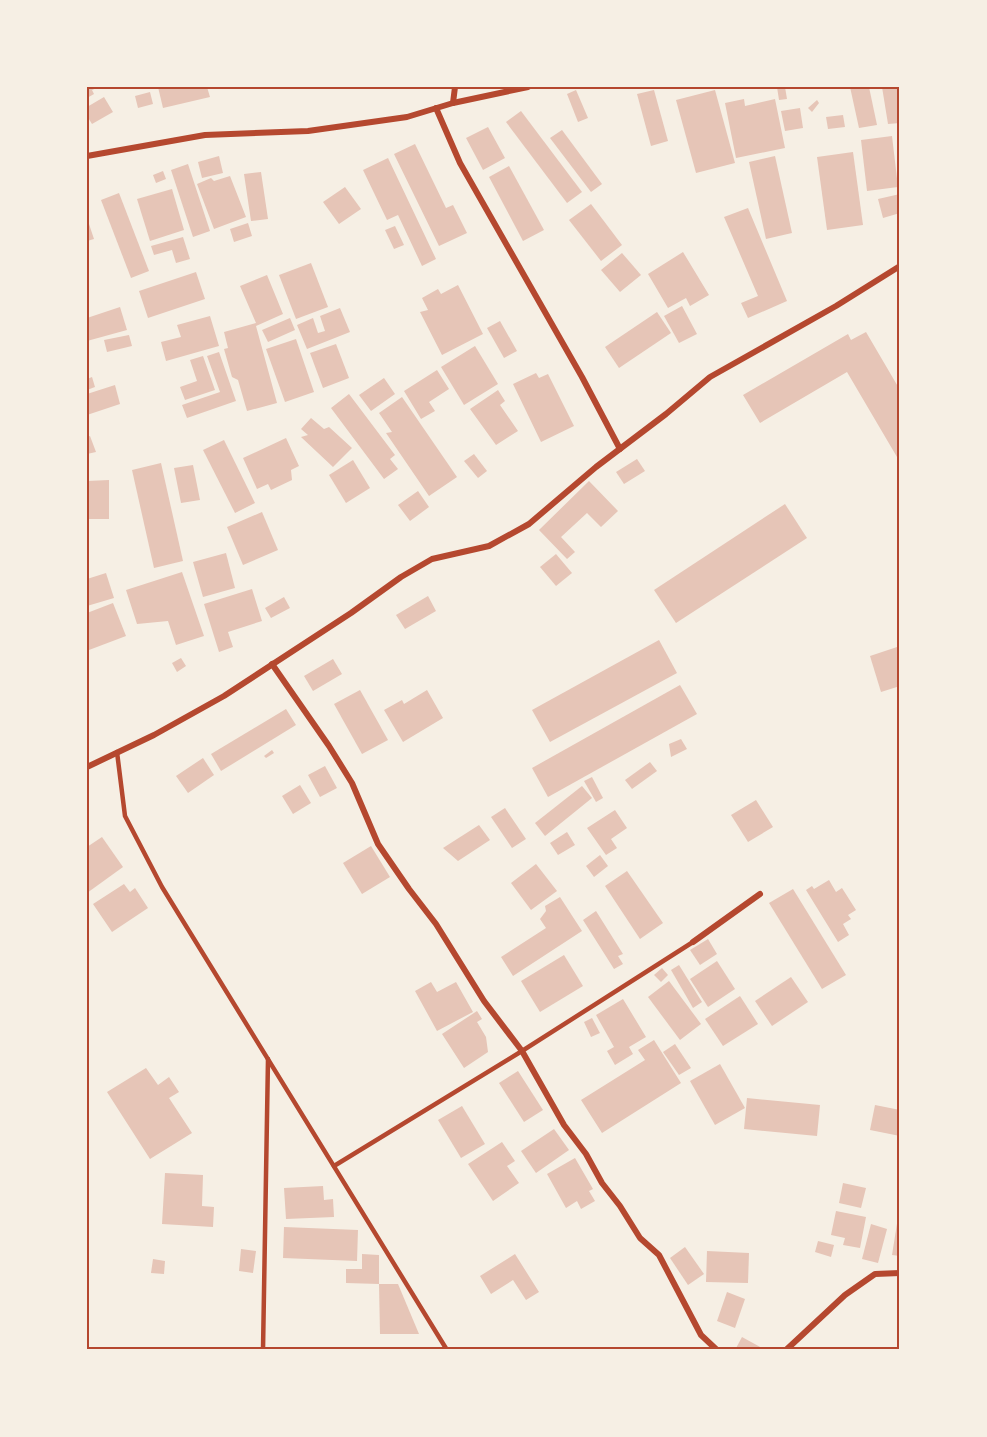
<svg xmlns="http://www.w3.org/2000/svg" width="987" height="1437" font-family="'Sofia Sans Condensed',sans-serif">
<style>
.building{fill:#e6c5b7}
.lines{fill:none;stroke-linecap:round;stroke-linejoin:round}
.service{stroke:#b5482f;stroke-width:4.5}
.minor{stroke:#b5482f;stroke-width:6}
.neatline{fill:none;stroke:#b5482f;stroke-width:2}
</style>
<rect width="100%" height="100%" fill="#f6efe4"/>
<g class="building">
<path d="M87,87H99L92,90L94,94L87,98Z"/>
<path d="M158,87H207L210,97L163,108Z"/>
<path d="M777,87H785L787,99L779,100Z"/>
<path d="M850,87H869L877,125L859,128Z"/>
<path d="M882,87H900V123L888,124Z"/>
<path d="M576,90L588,118L578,122L567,94Z"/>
<path d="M654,90L668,141L651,146L637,94Z"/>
<path d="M715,90L735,163L696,173L676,100Z"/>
<path d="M150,92L153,104L138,108L135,96Z"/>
<path d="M104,97L113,112L92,124L87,116V107Z"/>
<path d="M744,99L745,106L775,99L785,148L736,158L725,103Z"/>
<path d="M817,100L819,103L812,112L808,108Z"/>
<path d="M800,108L803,128L785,131L781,111Z"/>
<path d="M521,111L582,192L567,203L506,122Z"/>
<path d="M843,115L845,127L828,129L826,117Z"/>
<path d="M488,127L505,158L483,170L466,138Z"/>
<path d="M562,130L602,184L591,192L550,138Z"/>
<path d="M892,136L898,187L867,191L861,140Z"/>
<path d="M415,144L446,208L453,205L467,233L439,246L394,154Z"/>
<path d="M853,152L863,225L827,230L817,157Z"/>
<path d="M219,156L223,173L202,178L198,162Z"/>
<path d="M775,156L792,233L766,239L749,162Z"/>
<path d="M388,158L436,259L422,266L398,215L387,220L363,170Z"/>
<path d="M188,164L210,231L193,237L171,170Z"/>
<path d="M509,166L544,230L523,241L489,177Z"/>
<path d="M163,171L166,179L156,183L153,175Z"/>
<path d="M261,172L268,219L251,221L244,174Z"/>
<path d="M230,176L246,217L214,229L197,184L211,178L214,181Z"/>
<path d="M345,187L361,209L339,224L323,202Z"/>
<path d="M172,189L184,230L150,241L137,199Z"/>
<path d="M119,193L149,271L131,278L101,200Z"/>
<path d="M900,194V213L883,218L878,199Z"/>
<path d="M591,204L622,245L601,261L569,220Z"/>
<path d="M748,208L787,301L748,318L741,303L758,296L724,217Z"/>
<path d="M87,218L94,239L87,241Z"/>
<path d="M248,223L252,236L234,242L230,229Z"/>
<path d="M395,226L404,245L394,249L385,230Z"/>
<path d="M183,237L190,259L176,263L172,250L154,255L151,246Z"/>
<path d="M683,252L709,295L690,306L686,298L668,308L648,274Z"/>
<path d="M622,253L641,275L620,292L601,270Z"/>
<path d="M311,263L328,307L296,319L279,275Z"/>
<path d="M196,272L205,299L148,318L139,291Z"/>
<path d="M267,275L283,314L256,326L277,403L247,411L238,380L232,377L224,349L228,348L224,332L256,323L240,286Z"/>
<path d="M458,285L483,334L442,355L420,312L428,310L422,298L438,289L441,294Z"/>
<path d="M682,306L697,334L679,343L664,316Z"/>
<path d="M120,307L127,330L87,341V318Z"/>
<path d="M340,308L350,332L307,349L297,325L313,318L318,333L325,331L320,316Z"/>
<path d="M657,312L671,333L619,368L605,347Z"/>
<path d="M210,316L219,346L166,361L161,342L181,337L177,325Z"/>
<path d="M290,318L295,330L268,342L262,330Z"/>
<path d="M500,321L517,351L504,358L487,328Z"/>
<path d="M866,332L900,390V455L897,457L847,372L760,423L743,395L848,334L851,340Z"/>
<path d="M129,335L132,346L107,352L104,340Z"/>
<path d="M296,339L314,392L285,402L266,349Z"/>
<path d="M336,344L349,378L323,388L310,353Z"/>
<path d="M475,346L498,384L464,405L441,367Z"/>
<path d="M219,352L236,401L187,418L182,405L220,392L207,356Z"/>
<path d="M203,356L215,390L185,400L180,387L197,381L190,360Z"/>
<path d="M437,370L449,389L429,402L435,411L421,419L404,391Z"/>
<path d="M536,373L539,378L548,374L574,426L541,442L513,384Z"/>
<path d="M92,377L95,387L87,390V379Z"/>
<path d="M384,378L395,394L371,411L359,395Z"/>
<path d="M115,385L120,404L87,415V394Z"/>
<path d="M498,390L505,401L500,405L518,431L496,445L470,409Z"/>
<path d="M349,394L395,455L390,459L398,469L384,479L331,408Z"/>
<path d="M402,397L457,477L429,496L386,433L392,432L379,413Z"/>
<path d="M311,418L324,429L329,427L352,448L333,467L301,437L308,435L301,429Z"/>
<path d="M90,436L96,452L87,454V437Z"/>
<path d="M286,438L299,466L291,470L292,480L271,490L268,484L257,489L243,458Z"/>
<path d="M224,440L255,503L235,513L203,450Z"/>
<path d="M474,454L487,471L478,478L464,461Z"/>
<path d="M637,459L645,471L624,484L616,472Z"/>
<path d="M353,460L370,488L346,503L329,475Z"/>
<path d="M161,463L183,561L154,568L132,470Z"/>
<path d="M193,465L200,500L181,503L174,468Z"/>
<path d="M109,480V519H87V481Z"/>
<path d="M589,481L618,511L601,527L587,513L561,537L575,552L567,559L539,530Z"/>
<path d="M418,491L429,507L410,521L398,505Z"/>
<path d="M785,504L807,538L676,623L654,590Z"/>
<path d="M262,512L278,550L243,565L227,527Z"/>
<path d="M226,553L235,588L203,597L193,562Z"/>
<path d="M556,554L572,573L556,586L540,567Z"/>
<path d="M182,572L204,636L176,645L168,621L137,624L126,590Z"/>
<path d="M106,573L114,598L87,606V579Z"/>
<path d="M252,589L262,621L228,632L233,647L219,652L204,604Z"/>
<path d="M428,596L436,611L405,629L396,615Z"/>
<path d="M284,597L290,608L271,618L265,608Z"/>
<path d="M113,603L126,636L89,650L87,646V613Z"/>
<path d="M659,640L677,673L550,742L532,710Z"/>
<path d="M900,646V686L881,692L870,656Z"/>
<path d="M181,658L186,666L177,672L172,663Z"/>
<path d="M333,659L342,674L313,691L304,676Z"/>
<path d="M680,685L697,714L548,797L532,768Z"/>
<path d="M360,690L388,740L362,754L334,704Z"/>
<path d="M427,690L443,718L403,742L384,710L402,700L404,704Z"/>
<path d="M286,709L296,725L221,771L211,754Z"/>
<path d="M681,739L687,749L671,757L669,744Z"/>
<path d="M272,750L274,753L266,758L264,756Z"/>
<path d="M203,758L214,775L188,793L176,776Z"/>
<path d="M650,762L657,771L632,789L625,780Z"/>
<path d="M325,766L337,788L320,797L308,775Z"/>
<path d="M592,777L603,798L596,802L584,781Z"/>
<path d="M300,785L311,803L293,814L282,796Z"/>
<path d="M582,786L592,798L545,836L535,823Z"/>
<path d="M756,800L773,827L748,842L731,815Z"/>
<path d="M505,808L526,839L512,848L491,817Z"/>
<path d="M615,810L627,828L611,839L617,848L606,855L587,828Z"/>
<path d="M479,825L490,840L458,861L443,848Z"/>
<path d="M567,832L575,845L558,855L550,843Z"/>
<path d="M102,837L123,867L87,893V847Z"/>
<path d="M371,846L390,877L362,894L343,863Z"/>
<path d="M600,855L608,866L594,877L586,866Z"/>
<path d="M536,864L557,891L531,910L511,883Z"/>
<path d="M627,871L663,923L640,939L605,886Z"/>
<path d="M829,880L836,892L842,888L856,910L848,915L851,919L843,924L849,935L838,942L806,890L812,886L814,889Z"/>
<path d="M124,884L130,892L135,888L148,908L112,932L93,904Z"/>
<path d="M793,889L846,975L822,989L769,903Z"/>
<path d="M560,897L582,931L513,976L501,957L546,928L540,919L546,911L545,906Z"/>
<path d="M596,911L623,954L618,956L623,964L614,969L583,920Z"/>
<path d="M708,939L717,954L700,965L690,950Z"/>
<path d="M564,955L583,986L540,1012L521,981Z"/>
<path d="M717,961L735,989L708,1007L690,979Z"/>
<path d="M679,965L702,1002L693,1008L671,970Z"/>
<path d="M662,968L668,975L661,982L654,975Z"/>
<path d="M791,977L808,1002L772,1026L755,1001Z"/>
<path d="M669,981L701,1024L680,1040L648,997Z"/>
<path d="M431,982L437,992L456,982L473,1012L437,1031L415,991Z"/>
<path d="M740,996L758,1024L723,1046L705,1019Z"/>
<path d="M623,999L646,1037L629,1047L633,1054L615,1065L607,1051L614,1047L596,1015Z"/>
<path d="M477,1011L482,1019L477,1022L486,1037L488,1052L464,1068L442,1034Z"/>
<path d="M592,1018L600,1033L591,1037L584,1022Z"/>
<path d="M654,1040L681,1083L602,1133L581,1100L645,1060L638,1050Z"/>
<path d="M675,1044L691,1068L679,1075L663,1052Z"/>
<path d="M720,1064L745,1108L715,1125L690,1081Z"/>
<path d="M146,1068L158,1085L169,1077L179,1092L169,1098L192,1133L150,1159L107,1092Z"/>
<path d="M518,1071L543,1110L524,1122L499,1083Z"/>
<path d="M747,1098L820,1105L817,1136L744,1129Z"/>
<path d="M875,1105L900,1110V1136L870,1130Z"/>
<path d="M462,1106L485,1144L461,1158L438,1120Z"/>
<path d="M554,1129L569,1150L536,1173L521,1151Z"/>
<path d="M502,1142L515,1161L507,1166L519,1183L493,1201L468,1164Z"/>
<path d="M575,1158L593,1189L589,1191L595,1201L581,1209L577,1201L566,1208L547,1174Z"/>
<path d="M165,1173L203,1175L202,1206L214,1207L213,1227L162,1224Z"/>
<path d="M843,1183L866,1188L861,1208L839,1203Z"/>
<path d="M323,1186L324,1200L333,1199L334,1217L286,1219L284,1188Z"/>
<path d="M836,1211L866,1217L860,1248L843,1245L845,1238L831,1235Z"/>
<path d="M899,1211L900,1212V1256L892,1255Z"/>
<path d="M871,1224L887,1229L878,1263L862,1259Z"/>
<path d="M284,1227L358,1230L357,1261L283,1258Z"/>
<path d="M818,1241L834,1245L831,1257L815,1252Z"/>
<path d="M685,1247L704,1274L688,1285L670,1258Z"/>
<path d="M241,1249L256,1251L253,1273L239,1271Z"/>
<path d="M707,1251L749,1253L748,1283L706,1282Z"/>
<path d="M362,1254L379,1255V1284L346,1283V1269H362Z"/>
<path d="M515,1254L539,1292L526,1300L513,1280L491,1294L480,1276Z"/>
<path d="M153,1259L165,1261L164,1274L151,1273Z"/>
<path d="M379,1284H398L419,1334H380Z"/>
<path d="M727,1292L745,1299L735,1328L717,1321Z"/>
<path d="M742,1337L762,1348L761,1350H735Z"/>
</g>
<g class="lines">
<g class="service">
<path d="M117,752L125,816L162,887L447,1350"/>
<path d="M334,1166L522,1051L693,942"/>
<path d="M263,1350L268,1059"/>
</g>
<g class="minor">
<path d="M453,103L455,87"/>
<path d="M436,108L460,163L582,377L620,449"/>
<path d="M87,156L205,135L308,131L407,117L453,103L528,87"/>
<path d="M272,664L329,746L352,783L378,844L409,889L436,924L484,1001L522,1051L564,1125L586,1154L602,1183L620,1206L640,1238L659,1255L701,1335L717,1350"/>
<path d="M87,767L154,735L224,696L351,613L401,577L432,559L489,546L529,524L596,467L666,414L710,377L836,306L900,266"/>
<path d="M693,942L760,894"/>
<path d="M786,1350L845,1295L875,1274L900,1273"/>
</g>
</g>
<rect width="987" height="1437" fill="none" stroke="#f6efe4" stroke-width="177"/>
<rect x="88" y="88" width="810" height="1260" class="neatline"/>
</svg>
